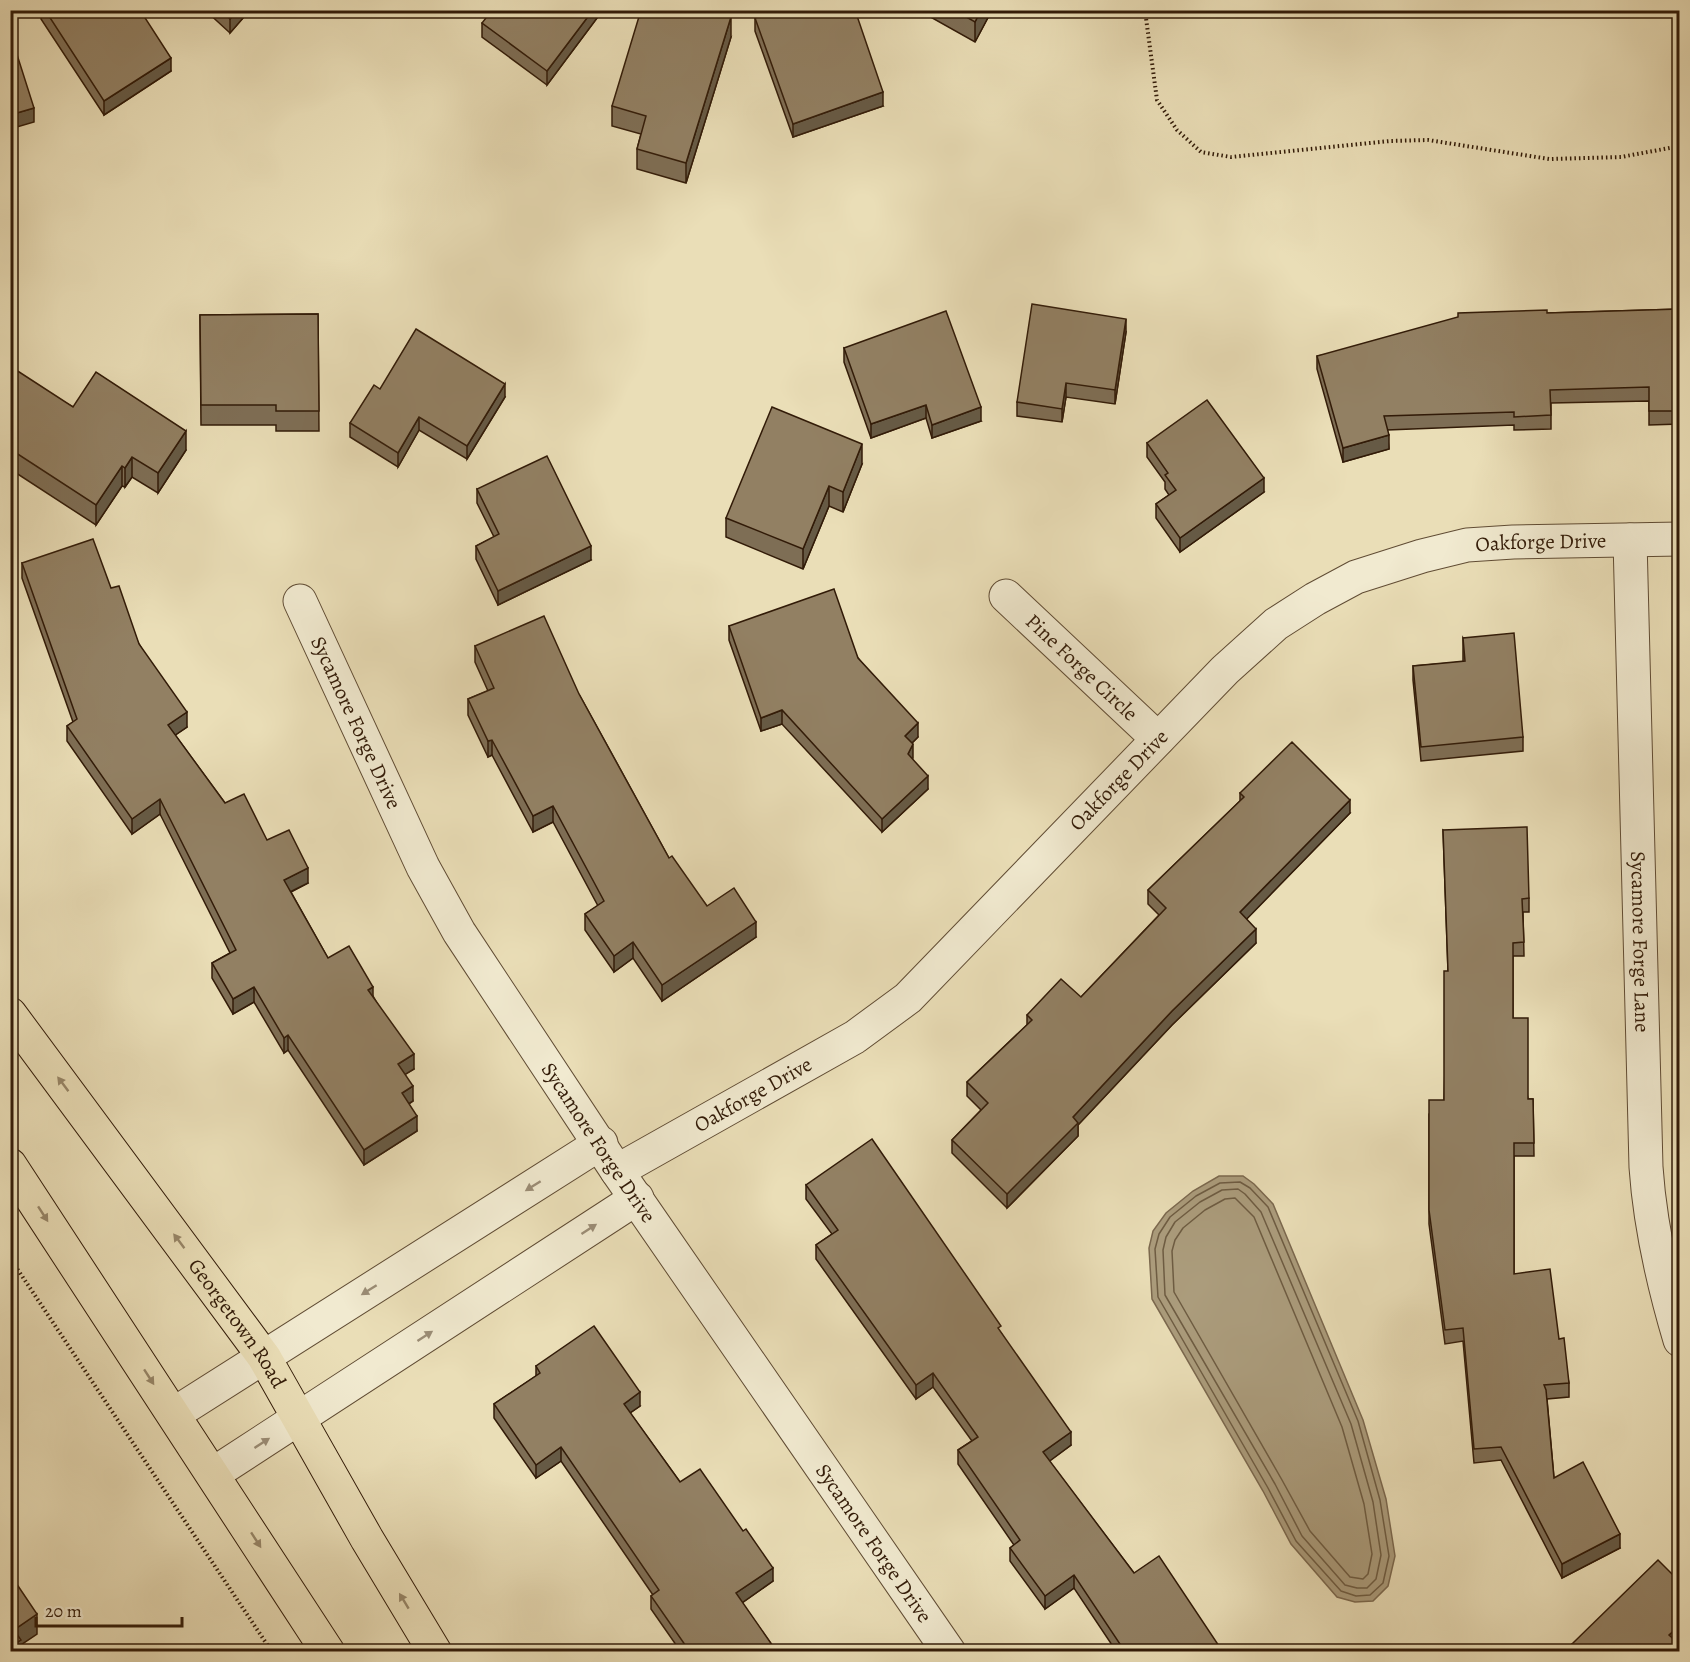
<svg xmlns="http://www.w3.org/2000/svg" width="1690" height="1662" font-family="Alegreya,serif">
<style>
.water{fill:#ab9c7c;stroke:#7b684e;stroke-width:1.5}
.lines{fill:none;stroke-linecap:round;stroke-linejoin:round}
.shore{stroke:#6e5c42;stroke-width:1.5}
.minor-casing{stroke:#604c34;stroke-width:35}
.major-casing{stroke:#321b08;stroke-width:35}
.path{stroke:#321b08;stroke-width:4;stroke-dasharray:1.5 3;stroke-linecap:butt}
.minor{stroke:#f1ead0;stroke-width:33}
.major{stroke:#eadeb7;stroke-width:33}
.wall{fill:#7e6e55;stroke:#321b08;stroke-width:1.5}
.shaded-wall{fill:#665a45;stroke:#321b08;stroke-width:1.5}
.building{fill:#928063;stroke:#321b08;stroke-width:1.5}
.oneway{fill:#978668}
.oneway2{fill:#9b8d76}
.labels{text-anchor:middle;stroke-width:5;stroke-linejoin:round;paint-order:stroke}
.street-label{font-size:21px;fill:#321b08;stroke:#f1ead0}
</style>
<rect width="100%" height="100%" fill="#eadeb7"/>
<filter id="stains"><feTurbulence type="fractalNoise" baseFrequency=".00333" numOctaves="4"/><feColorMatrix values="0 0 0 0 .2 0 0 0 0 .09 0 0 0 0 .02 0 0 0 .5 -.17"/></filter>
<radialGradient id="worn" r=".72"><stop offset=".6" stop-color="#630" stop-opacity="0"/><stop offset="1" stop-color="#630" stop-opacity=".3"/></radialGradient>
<path class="water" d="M1219,1176H1243L1254,1184L1273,1204L1363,1420L1386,1499L1395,1556L1388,1586L1373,1601L1355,1602L1337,1597L1291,1544L1263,1491L1152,1299L1149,1248L1153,1231L1166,1213L1193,1191Z"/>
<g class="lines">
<g class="shore">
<path d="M1240,1182L1250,1188L1268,1207L1358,1421L1380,1500L1389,1556L1383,1583L1370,1595L1356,1596L1341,1591L1296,1541L1268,1488L1158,1297L1155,1249L1159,1234L1170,1217L1196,1196L1220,1183Z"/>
<path d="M1238,1189L1245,1194L1261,1212L1351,1424L1373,1502L1381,1555L1376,1579L1367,1588H1357L1345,1585L1302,1536L1275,1484L1165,1295L1163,1250L1166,1237L1175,1222L1200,1202L1222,1190Z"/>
<path d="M1235,1198L1254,1217L1342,1427L1364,1504L1372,1554L1368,1574L1363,1579L1350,1577L1310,1531L1282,1480L1174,1292L1172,1251L1175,1240L1183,1228L1205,1210L1225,1199Z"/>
</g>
<g class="minor-casing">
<g id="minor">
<path id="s1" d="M1630,540L1646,1167C1650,1226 1663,1283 1680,1340"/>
<path id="s2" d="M1006,596L1158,739"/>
<path id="s3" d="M300,601L423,867L459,932L617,1171L949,1652"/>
<path id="s4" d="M617,1171L855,1037L908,998L1225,670L1276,624L1315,599L1356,577L1422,556L1467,545L1513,542L1680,539"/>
<path d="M174,1414L601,1143"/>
<path d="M213,1474L637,1198"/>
</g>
</g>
<g class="major-casing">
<g id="major">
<path id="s5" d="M10,1014L264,1357L367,1539L435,1652"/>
<path d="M10,1165L328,1652"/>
</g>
</g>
<g class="path">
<path d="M1146,10V18L1157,100L1177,130L1201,152L1231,157L1390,141L1428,140L1549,159L1621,157L1680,146"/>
<path d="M10,1258L272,1652"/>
</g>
<use href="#minor" class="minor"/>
<use href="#major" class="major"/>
</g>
<g class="wall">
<path d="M41,10H140L171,71L104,115L41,19Z"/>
<path d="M205,10H250L230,33Z"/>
<path d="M603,10L547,85L482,37V23Z"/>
<path d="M918,10H992L975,42Z"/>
<path d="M755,18L883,106L793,137L755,31Z"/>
<path d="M731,37L686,183L637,169V149L641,134L612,126V106Z"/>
<path d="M1680,309V424L1649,425V401L1551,403V429L1514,430V425L1387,430L1389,449L1343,462L1317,369V356L1547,313Z"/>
<path d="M318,314L319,431H276V425H201L200,315Z"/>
<path d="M1126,332L1115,404L1066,397L1062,422L1017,416V402Z"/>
<path d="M844,348L981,421L932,438L926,418L871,438L844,362Z"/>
<path d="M10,372L73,407L186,450L158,493L132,477L125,487L122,486L96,525L10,469Z"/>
<path d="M380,389L505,397L467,459L419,430L398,467L350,437V423Z"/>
<path d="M1147,443L1264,492L1180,552L1156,518V504L1169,495L1165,489V482L1147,457Z"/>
<path d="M862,464L843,512L829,506L803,569L726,537V518Z"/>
<path d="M477,489L591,560L498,605L476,559V546L494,537L477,503Z"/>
<path d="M22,563L111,588L139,644L187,727L175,735L225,803L267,840L308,883L291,892L328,958L373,996L414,1069L405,1074L413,1101L409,1104L417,1131L364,1165L288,1050L284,1053L254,1002L233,1014L212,978V963L230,953L160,814L132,834L67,741V726L73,722L22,578Z"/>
<path d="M729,626L858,658L918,737L912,743V759L928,789L882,832L782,724L761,731L729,640Z"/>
<path d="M1463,638L1523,737V751L1421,761L1413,680V666L1463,662Z"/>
<path d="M475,646L579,694L669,858L707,906L756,937L662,1001L633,958L614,972L585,930V914L598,906L553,822L533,832L492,755L488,757L468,715V699L488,691L475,662Z"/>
<path d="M1240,793L1350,813L1246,919L1256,943L1172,1025L1078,1125V1136L1007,1208L952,1153V1140L981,1110L967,1096V1082L1027,1025V1015L1081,997L1159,915L1148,904V890L1240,801Z"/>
<path d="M1443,830L1529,898V912H1523L1524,956H1513V1018L1528,1099H1533L1534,1156H1514V1274L1559,1339L1569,1383V1397L1547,1399L1554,1478L1620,1548L1562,1578L1501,1460L1474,1463L1463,1341L1445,1344L1429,1224V1114L1444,1100L1448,971Z"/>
<path d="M806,1185L1001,1333L1071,1445L1049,1461L1134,1573L1223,1652L1116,1651L1074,1588L1045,1609L1010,1561V1548L1014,1545L958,1464V1450L972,1441L933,1387L916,1399L816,1259V1245L832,1234L806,1199Z"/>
<path d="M536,1366L640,1406L630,1413L680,1482L773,1581L742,1603L777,1652H681L651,1609V1596L653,1595L561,1461L536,1478L494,1418V1404L536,1376Z"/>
<path d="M1678,1643L1680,1652H1572V1644Z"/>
</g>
<g class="shaded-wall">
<path d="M238,10H250L230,33V19Z"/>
<path d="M593,10H603L547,85V71Z"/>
<path d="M981,10H992L975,42V22Z"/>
<path d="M731,17V37L686,183V163Z"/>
<path d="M171,58V71L104,115V101Z"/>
<path d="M883,92V106L793,137V124Z"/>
<path d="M34,108V122L10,129V115Z"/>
<path d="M1126,319V332L1115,404V390Z"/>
<path d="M1066,383V397L1062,422V409Z"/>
<path d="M505,384V397L467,459V446Z"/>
<path d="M926,405V418L871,438V424Z"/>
<path d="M981,407V421L932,438V425Z"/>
<path d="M419,417V430L398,467V453Z"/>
<path d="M186,431V450L158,493V473Z"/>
<path d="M1389,435V449L1343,462V448Z"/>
<path d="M862,444V464L843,512V492Z"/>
<path d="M132,457V477L125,487V468Z"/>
<path d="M122,466V486L96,525V505Z"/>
<path d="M1264,478V492L1180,552V538Z"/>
<path d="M829,486V506L803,569V549Z"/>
<path d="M591,546V560L498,605V591Z"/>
<path d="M782,710V724L761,731V718Z"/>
<path d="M187,712V727L168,740V725Z"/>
<path d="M918,723V737L905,750V736Z"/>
<path d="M492,740V755L488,757V741Z"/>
<path d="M913,744V758L908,768V754Z"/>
<path d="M928,776V789L882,832V819Z"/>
<path d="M160,799V814L132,834V819Z"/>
<path d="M1350,800V813L1240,926V912Z"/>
<path d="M553,806V822L533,832V816Z"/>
<path d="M308,868V883L284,895V880Z"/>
<path d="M756,922V937L662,1001V985Z"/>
<path d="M1256,929V943L1172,1025L1078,1125V1136L1007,1208V1194L1073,1117L1172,1011Z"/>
<path d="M633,942V958L614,972V956Z"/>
<path d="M254,987V1002L233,1014V999Z"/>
<path d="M373,987V1002L368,990Z"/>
<path d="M288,1035V1050L284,1053V1038Z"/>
<path d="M414,1054V1069L398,1079V1064Z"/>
<path d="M413,1086V1101L402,1108V1093Z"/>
<path d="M417,1116V1131L364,1165V1150Z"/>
<path d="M933,1373V1387L916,1399V1385Z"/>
<path d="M640,1392V1406L624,1417V1404Z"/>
<path d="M1071,1432V1445L1043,1466V1452Z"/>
<path d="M561,1447V1461L536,1478V1465Z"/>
<path d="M1620,1534V1548L1562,1578V1564Z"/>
<path d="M773,1568V1581L736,1607V1593Z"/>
<path d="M1074,1575V1588L1045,1609V1596Z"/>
<path d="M37,1614V1634L21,1645V1652H10L14,1630Z"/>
<path d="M1680,1625V1641L1669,1651V1635Z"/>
</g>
<g class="building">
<path d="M45,10H140L171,58L104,101Z"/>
<path d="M221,10H238L230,19Z"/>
<path d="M492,10H593L547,71L482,23Z"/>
<path d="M641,10H708L731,17L686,163L637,149L646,116L612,106Z"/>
<path d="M776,10H855L883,92L793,124L755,18Z"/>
<path d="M954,10H981L975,22Z"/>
<path d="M10,42H13L34,108L10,115Z"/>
<path d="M1032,304L1126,319L1115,390L1066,383L1062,409L1017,402Z"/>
<path d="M1680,309V411H1649V387L1550,390L1551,415L1514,417V412L1384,416L1389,435L1343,448L1317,356L1458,317V313L1547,310V313Z"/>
<path d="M946,311L981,407L932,425L926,405L871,424L844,348Z"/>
<path d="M318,314L319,411H276V405H201L200,315Z"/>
<path d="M416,329L505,384L467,446L419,417L398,453L350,423L374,385L380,389Z"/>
<path d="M13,368L73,407L96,372L186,431L158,473L132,457L125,468L122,466L96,505L10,449V372Z"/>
<path d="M1207,400L1264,478L1180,538L1156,504L1176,490L1165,475L1168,473L1147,443Z"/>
<path d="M772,407L862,444L843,492L829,486L803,549L726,518Z"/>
<path d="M547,456L591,546L498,591L476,546L499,534L477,489Z"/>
<path d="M93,539L111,588L119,586L139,644L187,712L168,725L225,803L244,794L267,840L289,830L308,868L284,880L328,958L349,946L373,987L368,990L414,1054L398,1064L413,1086L402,1093L417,1116L364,1150L288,1035L284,1038L254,987L233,999L212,963L236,950L160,799L132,819L67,726L77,719L22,563Z"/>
<path d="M834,589L858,658L918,723L905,736L913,744L908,754L928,776L882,819L782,710L761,718L729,626Z"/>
<path d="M544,616L579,694L669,858L672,856L707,906L734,888L756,922L662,985L633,942L614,956L585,914L604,901L553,806L533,816L492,740L488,741L468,699L494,688L475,646Z"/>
<path d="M1514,633L1523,737L1421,747L1413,666L1465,661L1463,638Z"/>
<path d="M1292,742L1350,800L1240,912L1256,929L1172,1011L1073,1117L1078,1123L1007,1194L952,1140L988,1103L967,1082L1032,1020L1027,1015L1061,979L1081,997L1166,908L1148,890L1244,797L1240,793Z"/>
<path d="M1527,827L1529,898L1522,899L1524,942L1513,943V1018H1528V1099H1533L1534,1143H1514V1274L1550,1269L1559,1339L1564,1338L1569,1383L1544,1385L1546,1390L1554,1478L1583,1462L1620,1534L1562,1564L1501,1447L1474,1449L1463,1328L1445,1330L1429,1210V1100H1444V971H1448L1443,830Z"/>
<path d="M872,1139L1001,1326L998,1328L1071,1432L1043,1452L1134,1573L1159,1556L1223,1652H1115L1122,1647L1074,1575L1045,1596L1010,1548L1020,1540L958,1450L978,1437L933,1373L916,1385L816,1245L838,1230L806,1185Z"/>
<path d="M594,1326L640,1392L624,1404L680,1482L700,1469L743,1531L746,1529L773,1568L736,1593L777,1652H690L651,1596L659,1590L561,1447L536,1465L494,1404L540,1373L536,1366Z"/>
<path d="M1658,1560L1680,1582V1625L1669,1635L1680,1645V1652H1580L1572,1644Z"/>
<path d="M10,1574L37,1614L14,1630L21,1640L10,1647Z"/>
<path d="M793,1648L796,1652H789Z"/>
</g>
<defs><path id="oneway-solid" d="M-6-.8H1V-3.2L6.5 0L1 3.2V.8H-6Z" transform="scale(1.5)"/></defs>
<g class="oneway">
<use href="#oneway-solid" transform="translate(63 1084) rotate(-127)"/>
<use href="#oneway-solid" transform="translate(43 1214) rotate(57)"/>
<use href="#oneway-solid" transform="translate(179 1241) rotate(-127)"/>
<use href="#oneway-solid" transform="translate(149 1377) rotate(57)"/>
<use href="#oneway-solid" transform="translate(256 1540) rotate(57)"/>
<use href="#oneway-solid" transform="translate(404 1601) rotate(-121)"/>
</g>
<g class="oneway2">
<use href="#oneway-solid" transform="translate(533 1186) rotate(148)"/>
<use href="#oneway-solid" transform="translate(589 1229) rotate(-33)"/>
<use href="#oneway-solid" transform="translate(369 1290) rotate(148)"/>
<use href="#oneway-solid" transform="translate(425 1336) rotate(-33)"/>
<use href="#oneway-solid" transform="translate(262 1443) rotate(-33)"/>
</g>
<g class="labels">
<g class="street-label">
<text dy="7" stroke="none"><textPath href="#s4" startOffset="1146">Oakforge Drive</textPath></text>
<text dy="7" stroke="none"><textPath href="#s2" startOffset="104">Pine Forge Circle</textPath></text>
<text dy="7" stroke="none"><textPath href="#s3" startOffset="134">Sycamore Forge Drive</textPath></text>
<text dy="7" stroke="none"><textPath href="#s4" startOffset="642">Oakforge Drive</textPath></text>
<text dy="7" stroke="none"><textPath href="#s1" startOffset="402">Sycamore Forge Lane</textPath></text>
<text dy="7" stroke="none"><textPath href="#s4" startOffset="156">Oakforge Drive</textPath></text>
<text dy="7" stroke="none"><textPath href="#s3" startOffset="620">Sycamore Forge Drive</textPath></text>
<text dy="7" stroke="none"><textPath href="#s5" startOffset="384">Georgetown Road</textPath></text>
<text dy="7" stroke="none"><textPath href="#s3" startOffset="1106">Sycamore Forge Drive</textPath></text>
</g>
</g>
<rect width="1690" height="1662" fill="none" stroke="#eadeb7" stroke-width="36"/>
<rect x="12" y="12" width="1666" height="1638" fill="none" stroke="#321b08" stroke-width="3"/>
<rect x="18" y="18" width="1654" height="1626" fill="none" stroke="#321b08" stroke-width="1.5"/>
<path d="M36 1617v9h146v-9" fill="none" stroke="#321b08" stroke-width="3"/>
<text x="45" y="1617" font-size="18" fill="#321b08" stroke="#f1ead0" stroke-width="4.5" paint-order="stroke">20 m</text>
<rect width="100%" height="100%" filter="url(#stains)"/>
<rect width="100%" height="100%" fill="url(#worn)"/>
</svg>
